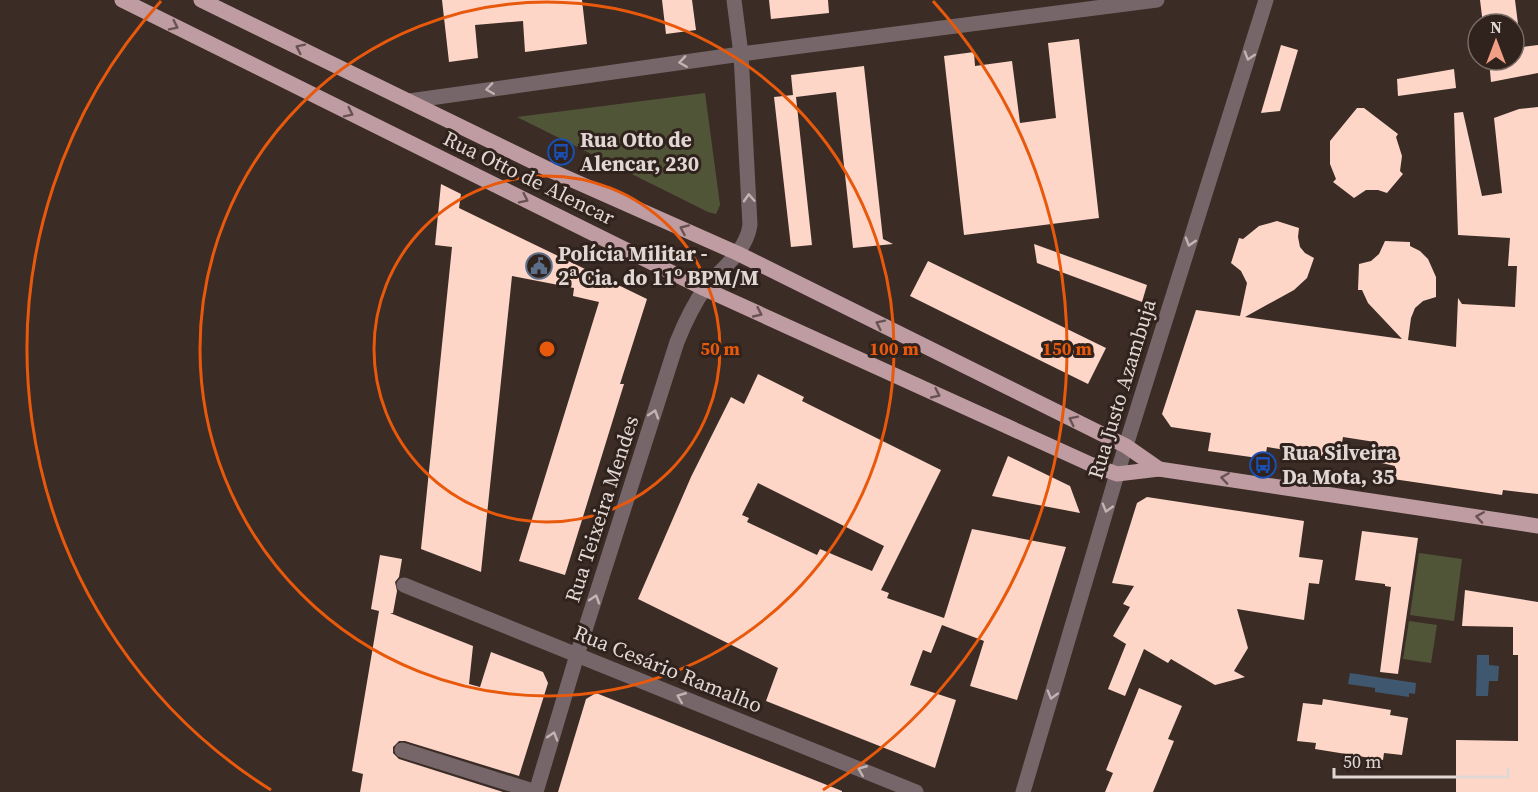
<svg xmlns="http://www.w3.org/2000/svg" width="1538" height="792" font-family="'Source Serif 4',serif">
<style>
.green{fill:#515537}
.water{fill:#3f586f}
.building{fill:#fdd6c8;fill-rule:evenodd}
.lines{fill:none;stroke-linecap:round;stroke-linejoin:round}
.minor{stroke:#776669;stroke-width:15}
.major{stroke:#be9ca2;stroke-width:15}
.oneway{stroke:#695352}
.oneway2{stroke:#c1b5b3}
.ring{fill:none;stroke:#e8590c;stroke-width:3}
.labels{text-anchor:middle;stroke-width:6;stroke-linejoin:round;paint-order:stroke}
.poi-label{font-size:21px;font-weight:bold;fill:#e1d7d3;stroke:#30221c;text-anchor:start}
.street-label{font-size:21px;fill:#e1d7d3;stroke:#30221c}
.centre{fill:#e8590c;stroke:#30221c;stroke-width:3}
.ring-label{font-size:18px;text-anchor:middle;font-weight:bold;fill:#e8590c;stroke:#30221c;stroke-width:6;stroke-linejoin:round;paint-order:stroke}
</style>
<rect width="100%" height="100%" fill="#3b2c26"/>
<g class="green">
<path d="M705,93L720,205L716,214L708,212L517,117Z"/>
<path d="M1419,553L1462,559L1454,621L1410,615Z"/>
<path d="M1409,621L1437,625L1431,663L1403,659Z"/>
</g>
<g class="water">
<path d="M1477,655H1489V665L1499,666L1498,681H1489L1488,696H1476Z"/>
<path d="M1350,673L1416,683L1415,694L1409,693V697L1375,692V688L1348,684Z"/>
</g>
<g class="building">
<path d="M442,0H582L587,44L525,52L523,21L475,25L478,58L449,62Z"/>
<path d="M662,0H692L696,30L666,34Z"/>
<path d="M769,0H828L829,13L771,19Z"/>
<path d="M1480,0H1515L1518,24H1483Z"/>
<path d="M1079,39L1099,218L964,235L944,56L974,52L975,66L1012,61L1020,123L1056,118L1048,43Z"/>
<path d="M1281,45L1298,50L1280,111L1261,113Z"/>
<path d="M1538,45V73L1491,82L1489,60H1514V48Z"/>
<path d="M864,66L883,239L893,244L853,248L836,92L796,97L812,245L791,247L774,97L793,95L791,75Z"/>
<path d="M1454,69L1456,88L1398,96L1397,79Z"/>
<path d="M1538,107V494L1503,490L1502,495L1393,479L1395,466L1373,461L1375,442L1343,437L1340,454L1331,453L1330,457L1267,447L1265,459L1208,451L1211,433L1171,427L1162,414L1196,310L1240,316L1247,283L1241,271L1231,263L1239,238L1243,239L1259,226L1277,221L1299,228L1298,237L1300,247L1305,253L1314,258L1307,278L1294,290L1245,317L1402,339L1368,303L1362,290H1358L1359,264L1371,261L1379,254L1385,241L1410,242V246L1420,251L1428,259L1436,277V297L1423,301L1415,308L1411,318L1408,340L1456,347L1458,298L1462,304L1515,307L1517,266H1508L1510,238L1458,235L1454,113L1463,112L1482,196L1502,193L1494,118L1519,109Z"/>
<path d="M1357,108H1364L1398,134L1396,137L1402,156L1400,171L1403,174L1387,193L1378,190H1366L1354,198L1333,182L1336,179L1330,164V141Z"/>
<path d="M441,184L461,194L459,208L647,299L620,384H624L565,575L519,561L599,302L573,296L574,288L512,276L481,572L421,549L452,247L435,245Z"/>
<path d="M1034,244L1147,285L1142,302L1037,263Z"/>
<path d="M928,261L1106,348L1088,384L910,296Z"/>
<path d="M758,374L804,397L802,401L941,470L881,590L889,593L887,598L944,618L972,529L1066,547L1017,700L970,686L984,641L942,625L931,653L923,650L910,685L956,700L935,768L766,701L778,668L638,599L691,477L731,397L744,404ZM758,483L884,546L872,571L820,549L817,555L747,522L749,518L742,515Z"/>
<path d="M1008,456L1070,486L1080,513L992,496Z"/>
<path d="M1147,497L1304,521L1299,557L1323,560L1319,584L1309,583L1304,620L1237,609L1248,648L1234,671L1245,677L1215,685L1171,659L1168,663L1144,649L1125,696L1108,689L1126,644L1113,636L1130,607L1123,604L1134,586L1112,583L1137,503Z"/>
<path d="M1362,531L1418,538L1398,674L1380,672L1391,587L1385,586V584L1355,580Z"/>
<path d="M380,555L402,559L399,577L395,582L397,591L393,613H390L473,646L469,684L480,687L491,652L543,672L548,683L519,776L405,741H399L393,747V753L399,759L503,792H360L363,774L352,771L379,611L371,609Z"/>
<path d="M1465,590L1538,602V792H1456V740L1518,741V655H1513V627L1462,626Z"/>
<path d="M1139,688L1182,706L1168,739L1174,741L1153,792H1105L1113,773L1106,770Z"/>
<path d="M596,693L842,791V792H558L586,699Z"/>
<path d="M1323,699L1391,710L1390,715L1408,718L1402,755L1384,753L1383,760L1315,749L1316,743L1297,741L1303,703L1322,705Z"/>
</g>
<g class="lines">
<g class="minor">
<path d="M409,101L741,54L1157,0"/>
<path d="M404,585L916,792"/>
<path d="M402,750L536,792"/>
<path d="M536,792L577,655L677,342C685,322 693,305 705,288C722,268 746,252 750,225L741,54L734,0"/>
<path d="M1023,792L1117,474L1266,0"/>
</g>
<g class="major">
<path d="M122,0L705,289L1090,464L1117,474L1159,469L1538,526"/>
<path d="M201,0L554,172L737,253L1126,446L1159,469"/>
</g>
</g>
<defs><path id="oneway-chevron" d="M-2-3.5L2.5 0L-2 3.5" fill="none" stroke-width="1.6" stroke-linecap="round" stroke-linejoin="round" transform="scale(1.5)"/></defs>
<g class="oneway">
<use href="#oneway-chevron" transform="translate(174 26) rotate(26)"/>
<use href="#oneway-chevron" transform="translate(300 48) rotate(-154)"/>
<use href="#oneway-chevron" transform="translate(349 113) rotate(26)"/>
<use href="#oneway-chevron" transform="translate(524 199) rotate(26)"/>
<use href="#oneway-chevron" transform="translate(684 229) rotate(-156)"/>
<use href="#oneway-chevron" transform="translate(758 313) rotate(25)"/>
<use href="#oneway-chevron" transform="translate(880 324) rotate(-154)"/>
<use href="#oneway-chevron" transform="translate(936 394) rotate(25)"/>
<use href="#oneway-chevron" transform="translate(1073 420) rotate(-154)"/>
<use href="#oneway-chevron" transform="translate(1225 478) rotate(-172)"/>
<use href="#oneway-chevron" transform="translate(1480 517) rotate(-171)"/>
</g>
<g class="oneway2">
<use href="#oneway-chevron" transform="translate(1249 56) rotate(107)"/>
<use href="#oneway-chevron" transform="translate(683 62) rotate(172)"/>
<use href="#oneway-chevron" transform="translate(490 89) rotate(172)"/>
<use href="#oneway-chevron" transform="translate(749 198) rotate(-93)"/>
<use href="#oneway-chevron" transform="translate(1190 242) rotate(107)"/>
<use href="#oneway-chevron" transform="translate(654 414) rotate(-72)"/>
<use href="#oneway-chevron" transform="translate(1107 508) rotate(106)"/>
<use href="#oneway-chevron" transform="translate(595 599) rotate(-72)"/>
<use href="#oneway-chevron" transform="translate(1052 695) rotate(106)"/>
<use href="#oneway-chevron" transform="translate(681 697) rotate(-158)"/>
<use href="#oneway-chevron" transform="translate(553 736) rotate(-73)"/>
<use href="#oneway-chevron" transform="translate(862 770) rotate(-158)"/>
</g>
<g class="ring">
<circle cx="547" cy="349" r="173"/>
<circle cx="547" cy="349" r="347"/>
<path d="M271 790A520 520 0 0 1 161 1M933 1A520 520 0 0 1 823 790"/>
</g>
<defs>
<g id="bus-ring" transform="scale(1.35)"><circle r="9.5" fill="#30221c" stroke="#1a4fb4" stroke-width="1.5"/><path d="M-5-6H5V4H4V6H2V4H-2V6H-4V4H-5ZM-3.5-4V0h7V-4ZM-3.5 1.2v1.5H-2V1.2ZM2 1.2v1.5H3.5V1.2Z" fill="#1a4fb4"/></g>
<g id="civic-ring" transform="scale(1.35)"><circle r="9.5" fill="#30221c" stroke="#5c6f8a" stroke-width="1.5"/><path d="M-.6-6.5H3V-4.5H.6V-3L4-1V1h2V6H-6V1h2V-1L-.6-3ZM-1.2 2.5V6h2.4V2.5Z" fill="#5c6f8a"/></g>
</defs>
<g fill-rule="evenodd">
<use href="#bus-ring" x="561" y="152"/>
<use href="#civic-ring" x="539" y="266"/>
<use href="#bus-ring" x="1263" y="465"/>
</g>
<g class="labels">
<g class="poi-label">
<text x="580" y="147">Rua Otto de<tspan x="580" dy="24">Alencar, 230</tspan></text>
<text x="558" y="261">Polícia Militar -<tspan x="558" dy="24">2ª Cia. do 11º BPM/M</tspan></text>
<text x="1282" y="460">Rua Silveira<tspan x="1282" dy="24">Da Mota, 35</tspan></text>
</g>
<g class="street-label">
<text transform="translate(529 178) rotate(26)" y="7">Rua Otto de Alencar</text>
<text transform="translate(1122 389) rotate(-73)" y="7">Rua Justo Azambuja</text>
<text transform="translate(602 509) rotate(-72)" y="7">Rua Teixeira Mendes</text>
<text transform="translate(668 669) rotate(22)" y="7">Rua Cesário Ramalho</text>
</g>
</g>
<circle cx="547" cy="349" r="9" class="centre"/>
<g class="ring-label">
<text x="720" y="355">50 m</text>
<text x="894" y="355">100 m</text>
<text x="1067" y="355">150 m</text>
</g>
<g transform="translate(1496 42)"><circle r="28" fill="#30221c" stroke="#776a65" stroke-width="1.5"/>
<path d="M0-4.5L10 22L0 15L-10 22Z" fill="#f39f85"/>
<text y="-9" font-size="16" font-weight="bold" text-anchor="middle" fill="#e1d7d3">N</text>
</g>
<path d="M1334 768v9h174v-9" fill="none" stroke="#e1d7d3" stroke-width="3"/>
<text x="1343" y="768" font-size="18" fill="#e1d7d3" stroke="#30221c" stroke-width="4.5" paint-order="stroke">50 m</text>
</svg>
